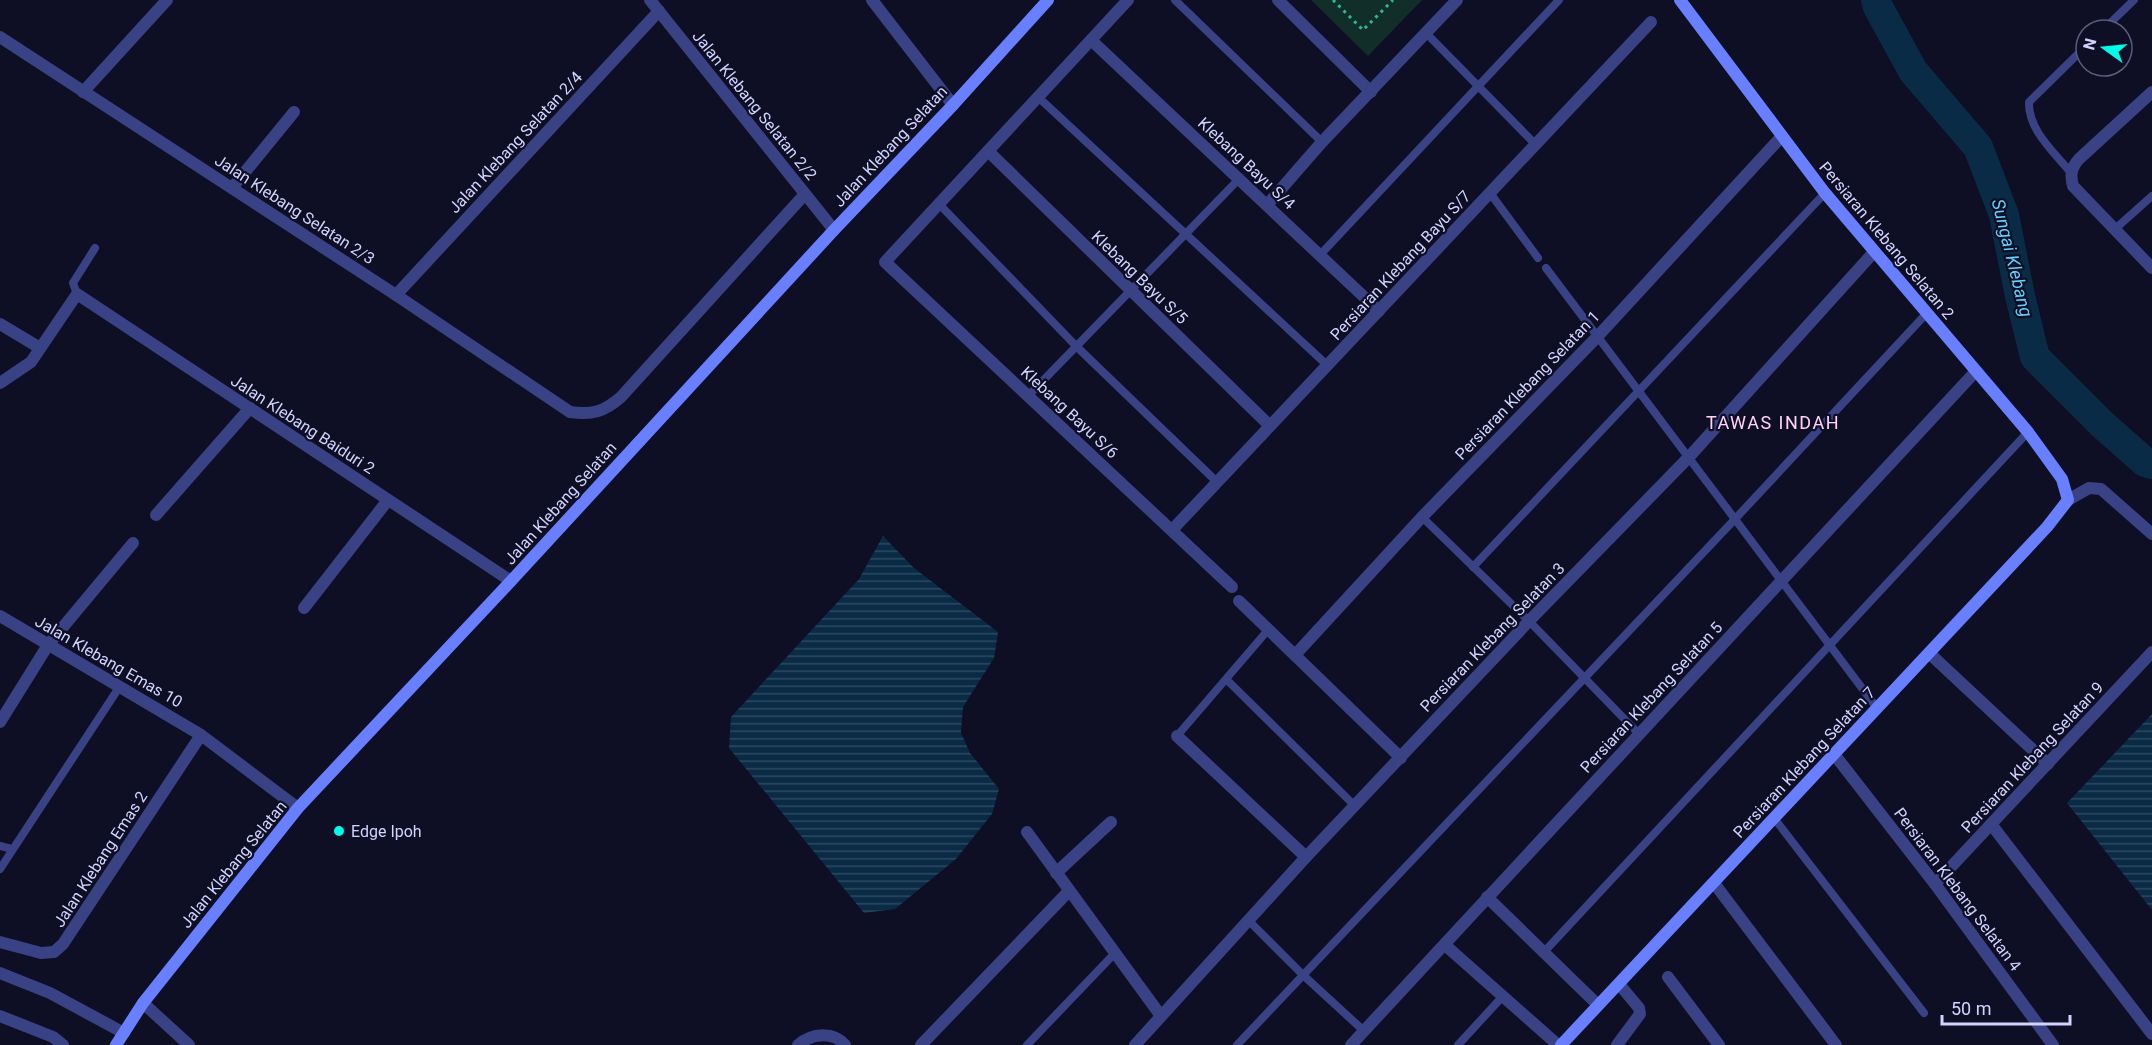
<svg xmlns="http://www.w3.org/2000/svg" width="2152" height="1045" font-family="Roboto,sans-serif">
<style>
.green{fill:#112e28}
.water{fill:url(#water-rules)}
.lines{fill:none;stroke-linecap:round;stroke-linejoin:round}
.river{stroke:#0a2b46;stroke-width:30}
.path{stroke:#2cb897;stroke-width:3;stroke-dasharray:3 4.5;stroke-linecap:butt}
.lane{stroke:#384284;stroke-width:8}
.street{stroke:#384284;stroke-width:12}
.secondary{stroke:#687fff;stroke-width:12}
.poi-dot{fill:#00fce9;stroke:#0e0e24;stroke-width:2}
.labels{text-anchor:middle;stroke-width:4.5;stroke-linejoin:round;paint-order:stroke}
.street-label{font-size:16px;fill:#d1d4ff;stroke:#0e0e24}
.poi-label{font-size:16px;fill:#d1d4ff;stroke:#0e0e24;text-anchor:start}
.water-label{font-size:18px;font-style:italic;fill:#5fd1ff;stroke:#0e0e24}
.neighbourhood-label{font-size:18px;letter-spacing:1.5px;fill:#ffd3f7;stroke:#0e0e24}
</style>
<defs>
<pattern id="water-rules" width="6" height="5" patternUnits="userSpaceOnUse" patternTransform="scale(1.5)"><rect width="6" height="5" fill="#0a2b46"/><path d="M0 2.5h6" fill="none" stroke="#2d4962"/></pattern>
</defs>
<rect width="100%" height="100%" fill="#0e0e24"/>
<path class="green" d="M1311,0H1422L1368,56Z"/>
<g class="water">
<path d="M883,536L914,568L998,632L994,658L963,707L961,733L970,753L999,789L992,814L956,859L895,909L864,913L729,748L731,717L859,579Z"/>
<path d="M2152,714V910L2067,803Z"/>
</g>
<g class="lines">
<path class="river" d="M1876,0L1878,7L1913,71L1978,147L2004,215L2020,296L2035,357L2103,425L2145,462L2152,464"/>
<path class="path" d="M1333,0L1363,30L1393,0"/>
<g class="lane">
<path d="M1175,0L1322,142"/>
<path d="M2103,30L2134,0"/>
<path d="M1426,33L1536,145"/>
<path d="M1038,97L1327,365"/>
<path d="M2071,173C2054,152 2028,130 2029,102L2086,46"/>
<path d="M1490,193L1538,258"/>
<path d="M939,204L1076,346L1217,482"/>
<path d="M2115,229L2152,196"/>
<path d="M1320,255L1559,0"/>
<path d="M1546,268L1877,708"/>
<path d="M77,294L73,283L95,248"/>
<path d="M1028,396L1239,179"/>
<path d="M1422,517L1529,621L1639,734"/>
<path d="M1473,567L1825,193"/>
<path d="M1227,680L1355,806"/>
<path d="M1177,736L1268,630"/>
<path d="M1774,818L1924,1013"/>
<path d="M0,846L12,849"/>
<path d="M0,869L120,686"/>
<path d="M1248,920L1303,975L1364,1031"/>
<path d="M1544,952L2028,432"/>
<path d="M1027,1045L1115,953"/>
<path d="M1237,1045L1736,518L1926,314"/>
<path d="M1458,1045L1503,996"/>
</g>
<g class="street">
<path d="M650,0L834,230"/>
<path d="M872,0L953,105"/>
<path d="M1128,0L885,262L1232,587"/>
<path d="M1278,0L1371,92"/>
<path d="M0,37L396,295L570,412C592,415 604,412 621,397L805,194"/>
<path d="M1091,40L1379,311"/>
<path d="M83,92L167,0"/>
<path d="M2152,92L2079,159C2071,168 2070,175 2073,186L2152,268"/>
<path d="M988,151L1270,426"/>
<path d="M232,188L294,112"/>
<path d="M1267,205L1322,142L1457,0"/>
<path d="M396,295L659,11"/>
<path d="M0,324L40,348"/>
<path d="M0,383L31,362L77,294L511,581"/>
<path d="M2068,500L2089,488L2101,489L2152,534"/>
<path d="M156,515L250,408"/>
<path d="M1172,530L1651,22"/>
<path d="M1239,601L1401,758"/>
<path d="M304,608L388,500"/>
<path d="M0,616L201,735L298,808"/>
<path d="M1929,653L2048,764"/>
<path d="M1295,655L1422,517L1598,336L1782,136"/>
<path d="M0,722L48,645L133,543"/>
<path d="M1177,736L1306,857"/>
<path d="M1834,754L1935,884L2053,1045"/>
<path d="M1991,824L2152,1034"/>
<path d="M1027,832L1161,1016"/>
<path d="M1056,873L1111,822"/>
<path d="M1714,883L1836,1045"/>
<path d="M1935,884L2152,652"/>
<path d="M1487,897L1598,1005"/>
<path d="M0,942L41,953L54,952L63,944L201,735"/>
<path d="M1445,945L1558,1045"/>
<path d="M0,973L50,993L124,1033"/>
<path d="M1668,977L1719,1045"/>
<path d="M143,1003L189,1045"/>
<path d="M0,1016L53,1037L63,1045"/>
<path d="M798,1045C812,1033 833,1031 845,1045"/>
<path d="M921,1045L1069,891"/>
<path d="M1135,1045L1306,857L1529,621L1689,457L1874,252"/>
<path d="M1351,1045L1976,371"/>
<path d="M1617,1045L1640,1014L1639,1008L1619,984"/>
</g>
<g class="secondary">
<path d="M116,1045L143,1003L298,808L511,581L834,230L953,105L1048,0"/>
<path d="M1561,1045L2047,527L2068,500L2062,479L2028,432L1825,193L1680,0"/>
</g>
</g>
<circle class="poi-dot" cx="339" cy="831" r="6"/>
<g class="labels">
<g class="street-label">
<text transform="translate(755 105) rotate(51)" y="6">Jalan Klebang Selatan 2/2</text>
<text transform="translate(515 142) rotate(-47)" y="6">Jalan Klebang Selatan 2/4</text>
<text transform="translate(890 146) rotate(-47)" y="6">Jalan Klebang Selatan</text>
<text transform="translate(1247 163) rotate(43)" y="6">Klebang Bayu S/4</text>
<text transform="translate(295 209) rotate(33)" y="6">Jalan Klebang Selatan 2/3</text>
<text transform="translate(1887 240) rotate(50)" y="6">Persiaran Klebang Selatan 2</text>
<text transform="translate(1400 265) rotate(-47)" y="6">Persiaran Klebang Bayu S/7</text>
<text transform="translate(1140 277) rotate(44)" y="6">Klebang Bayu S/5</text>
<text transform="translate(1527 385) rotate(-46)" y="6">Persiaran Klebang Selatan 1</text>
<text transform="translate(1070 412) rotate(43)" y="6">Klebang Bayu S/6</text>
<text transform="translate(303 424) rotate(33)" y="6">Jalan Klebang Baiduri 2</text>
<text transform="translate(560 503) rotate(-48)" y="6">Jalan Klebang Selatan</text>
<text transform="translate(1492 637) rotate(-46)" y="6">Persiaran Klebang Selatan 3</text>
<text transform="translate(109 661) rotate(30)" y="6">Jalan Klebang Emas 10</text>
<text transform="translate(1651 697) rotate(-47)" y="6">Persiaran Klebang Selatan 5</text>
<text transform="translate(2032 757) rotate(-47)" y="6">Persiaran Klebang Selatan 9</text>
<text transform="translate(1804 762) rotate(-47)" y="6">Persiaran Klebang Selatan 7</text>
<text transform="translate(100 859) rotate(-57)" y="6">Jalan Klebang Emas 2</text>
<text transform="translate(233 864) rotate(-51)" y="6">Jalan Klebang Selatan</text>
<text transform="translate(1958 889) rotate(53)" y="6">Persiaran Klebang Selatan 4</text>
</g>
<g class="poi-label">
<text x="351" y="837">Edge Ipoh</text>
</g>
<g class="water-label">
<text transform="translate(2012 258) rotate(76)" y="6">Sungai Klebang</text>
</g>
<g class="neighbourhood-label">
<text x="1773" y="429">TAWAS INDAH</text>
</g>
</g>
<g transform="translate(2104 48) rotate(285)"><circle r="28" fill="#0e0e24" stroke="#5c5d7c" stroke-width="1.5"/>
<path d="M0-4.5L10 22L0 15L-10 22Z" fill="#00fce9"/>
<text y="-9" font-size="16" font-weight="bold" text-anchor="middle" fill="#d1d4ff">N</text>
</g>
<path d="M1942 1015v9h128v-9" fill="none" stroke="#d1d4ff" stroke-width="3"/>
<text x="1951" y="1015" font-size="18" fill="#d1d4ff" stroke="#0e0e24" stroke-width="4.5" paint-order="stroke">50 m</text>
</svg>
